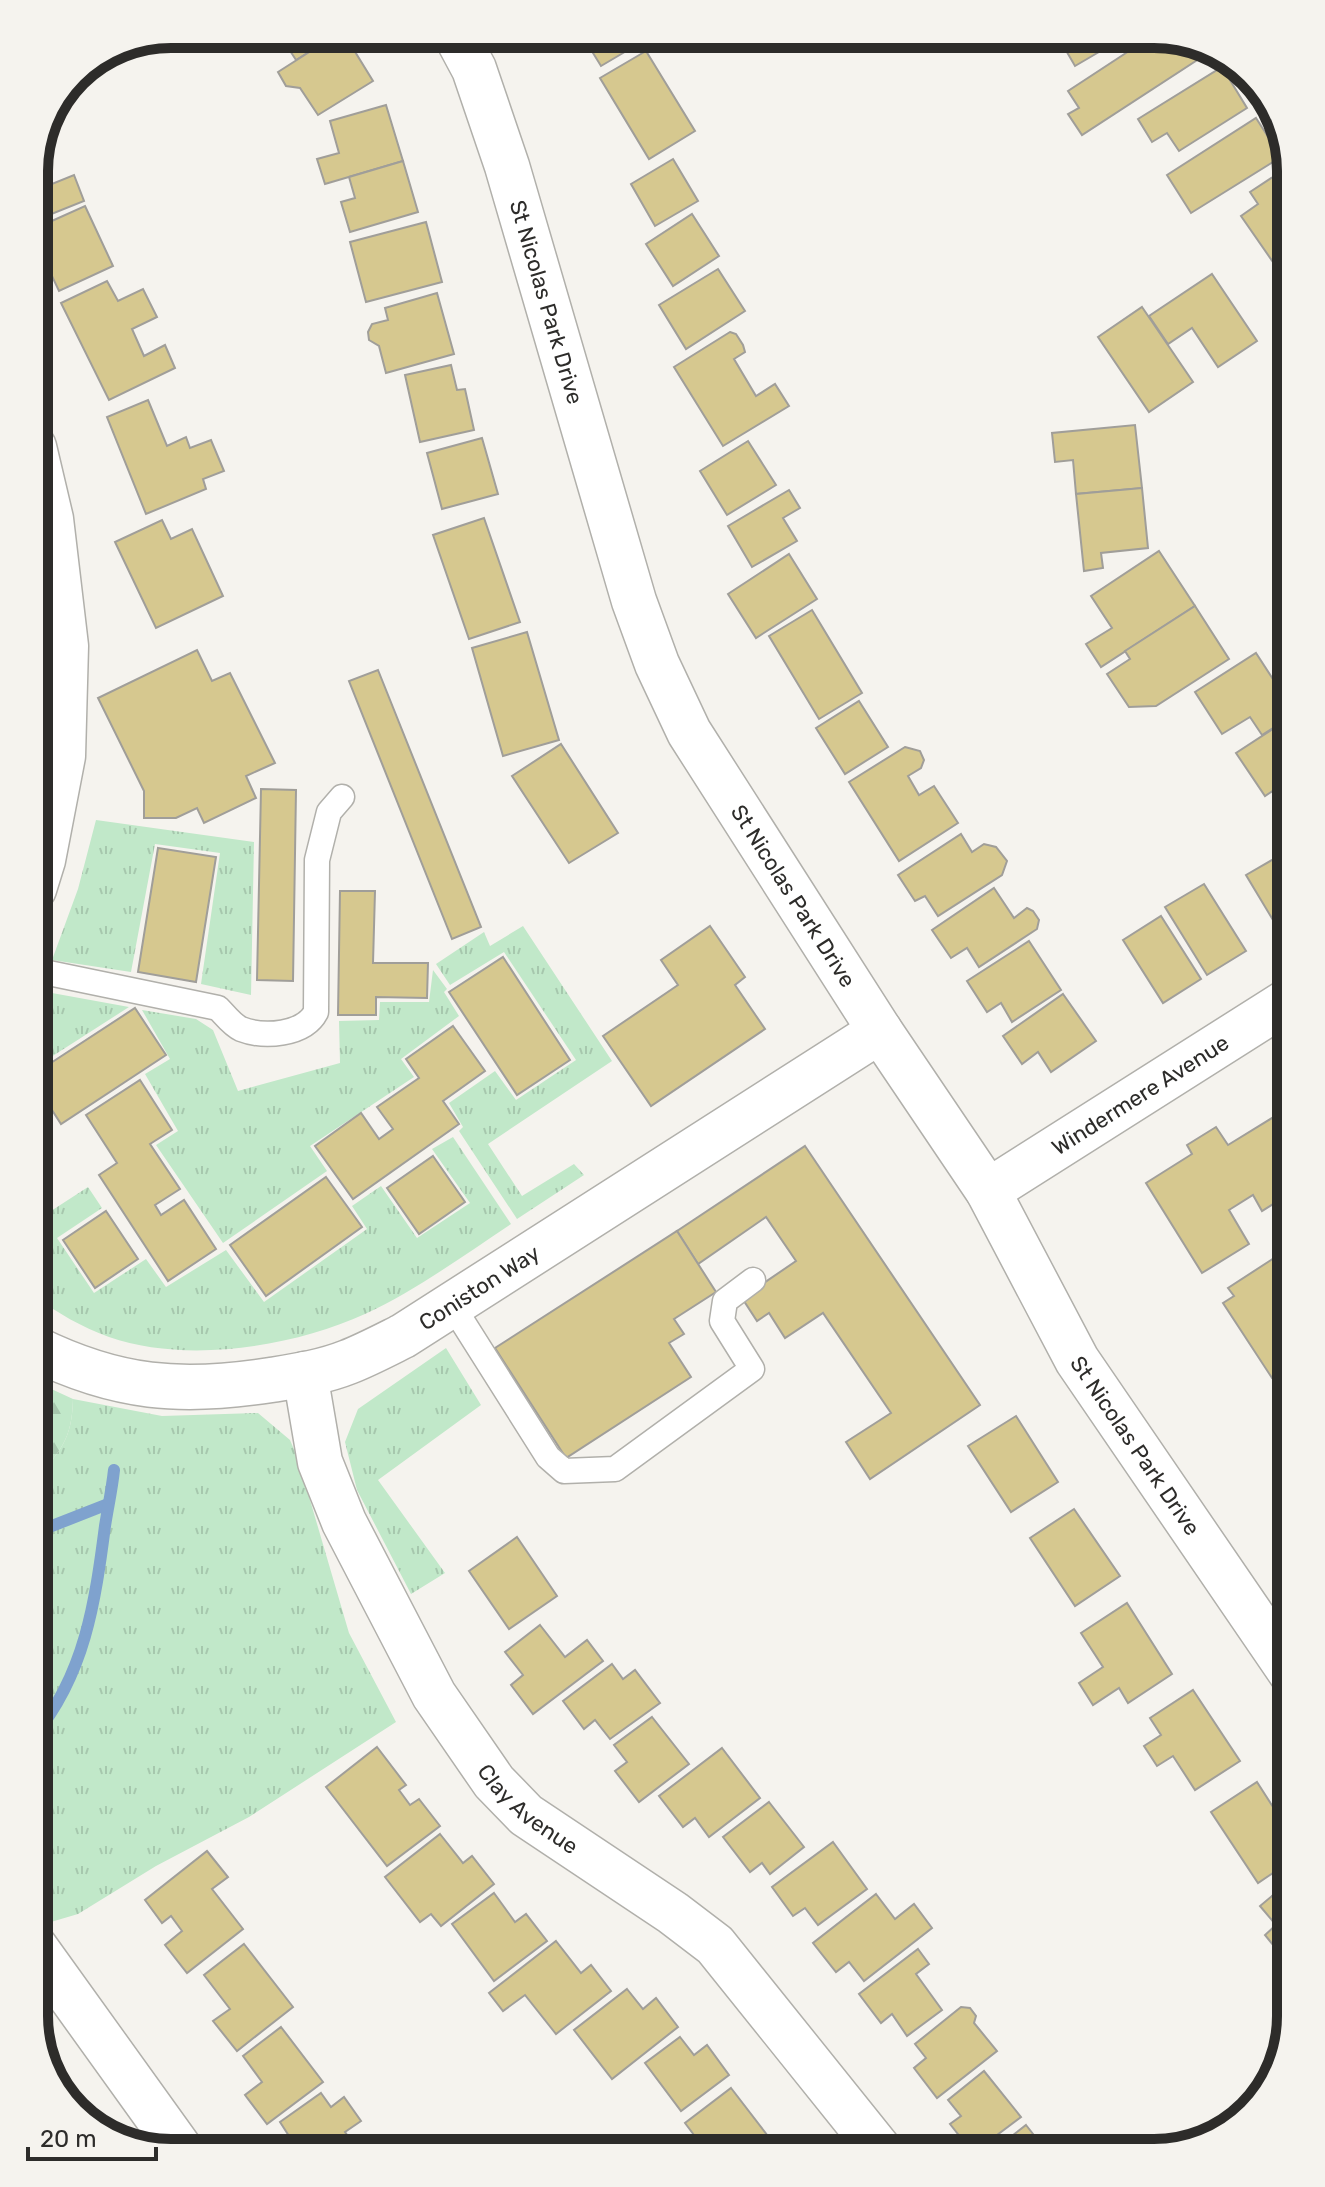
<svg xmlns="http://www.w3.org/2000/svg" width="1325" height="2187" font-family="Rubik,sans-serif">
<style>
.grass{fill:url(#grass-tufts)}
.forest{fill:url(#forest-firs)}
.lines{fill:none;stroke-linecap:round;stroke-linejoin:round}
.stream{stroke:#7fa2ce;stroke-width:12}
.building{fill:#d6c88f;stroke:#a09e99;stroke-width:2}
.lane-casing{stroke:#b1b0ab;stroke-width:27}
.street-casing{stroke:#b1b0ab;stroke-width:47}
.lane{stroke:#fff;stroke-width:24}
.street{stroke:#fff;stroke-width:44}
.labels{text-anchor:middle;stroke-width:7;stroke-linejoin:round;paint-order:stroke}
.street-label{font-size:22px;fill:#2d2c2a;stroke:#f5f3ee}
.rim{fill:none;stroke:#2d2c2a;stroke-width:10}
</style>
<defs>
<pattern id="grass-tufts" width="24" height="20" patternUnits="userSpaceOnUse" patternTransform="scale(2)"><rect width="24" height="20" fill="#c1e8c9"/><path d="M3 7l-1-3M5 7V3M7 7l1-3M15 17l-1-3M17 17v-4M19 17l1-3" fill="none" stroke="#a6c7ad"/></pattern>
<pattern id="forest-firs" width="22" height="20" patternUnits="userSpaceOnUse" patternTransform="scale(2)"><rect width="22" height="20" fill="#c1e8c9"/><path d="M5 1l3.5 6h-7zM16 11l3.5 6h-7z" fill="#a6c7ad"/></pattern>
</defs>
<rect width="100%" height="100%" fill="#f5f3ee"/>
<g class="grass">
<path d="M96,820L254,842L251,995L201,984L220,853L155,844L131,972L52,960L78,889Z"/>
<path d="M523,926L612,1061L488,1144L522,1196L574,1164L584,1175L517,1219L459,1131L463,1127L449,1103L495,1071L516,1100L576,1060L504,952L450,985L436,964L484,932L490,946Z"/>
<path d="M433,970L447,989L444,992L459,1016L401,1059L414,1077L310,1146L327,1171L223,1243L156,1145L178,1131L145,1074L170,1059L142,1010L196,1019L213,1030L238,1091L340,1063L339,1021L379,1020L380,1002H429Z"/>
<path d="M41,991L129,1007L34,1068V1004Z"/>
<path d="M453,1137L511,1224C464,1255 417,1290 365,1314C293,1347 186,1364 109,1337C81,1327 58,1313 34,1296V1222L88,1187L102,1208L57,1238L94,1293L146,1259L166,1287L226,1250L264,1302L367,1229L352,1206L381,1186L417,1238L470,1203L432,1149Z"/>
<path d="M446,1348L481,1405L378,1480L445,1573L411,1594L357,1490L345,1442L358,1409Z"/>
<path d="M73,1399L162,1416L258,1413L290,1440L298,1459L349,1633L396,1722L249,1817L156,1866L78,1914L34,1927V1481C60,1451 72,1441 73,1399Z"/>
</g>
<path class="forest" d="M34,1381L73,1399C72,1441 60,1451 34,1481Z"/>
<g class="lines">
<g class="stream">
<path d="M34,1533L108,1504"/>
<path d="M34,1736C85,1674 95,1603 105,1526C108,1507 112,1489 114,1470"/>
</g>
</g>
<g class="building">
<path d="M1155,34H1164L1205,49L1208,53L1082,135L1068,114L1079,108L1068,91Z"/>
<path d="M1057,35H1128L1075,66Z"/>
<path d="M585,40L645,39V40L601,66Z"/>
<path d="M325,42L296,60L285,43Z"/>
<path d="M325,42H349L373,81L318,115L300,88L286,86L278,72Z"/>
<path d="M646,51L695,131L649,159L600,78Z"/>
<path d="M1222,67L1247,108L1179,151L1167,133L1152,142L1138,119Z"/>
<path d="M386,105L403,161L325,184L317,159L339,153L330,121Z"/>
<path d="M1256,118L1281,157L1191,213L1167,175Z"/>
<path d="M673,159L698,201L655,226L631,184Z"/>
<path d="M403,161L418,212L350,232L341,202L355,198L349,177Z"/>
<path d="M44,166L52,184L74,175L84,201L34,221V170Z"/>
<path d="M1285,169L1291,178V288L1241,216L1258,204L1250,192Z"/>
<path d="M85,206L113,266L59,291L34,238V229Z"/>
<path d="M692,214L719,256L673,286L646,244Z"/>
<path d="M426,222L442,282L366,302L350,242Z"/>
<path d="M718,269L745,311L686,349L659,305Z"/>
<path d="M1212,274L1257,341L1218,367L1192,328L1168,344L1149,316Z"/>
<path d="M107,281L118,301L143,289L157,317L132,329L144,356L165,345L175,368L109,400L61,303Z"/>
<path d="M437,293L454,354L386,373L379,346L369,340L368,332L372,324L388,320L385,308Z"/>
<path d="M1142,307L1193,382L1149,412L1098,337Z"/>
<path d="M730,332L736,334L743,345L745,352L734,359L756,396L775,384L789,406L723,446L674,367Z"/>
<path d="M451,365L457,390L465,389L474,430L420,442L405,375Z"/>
<path d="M148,400L167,446L186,437L190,448L211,440L224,471L203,479L206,489L146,514L107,417Z"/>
<path d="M1135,425L1142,488L1076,494L1073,460L1055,462L1052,433Z"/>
<path d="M482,438L498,494L442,509L427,453Z"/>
<path d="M748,441L776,485L727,515L700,471Z"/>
<path d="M1142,488L1148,548L1101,553L1103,568L1084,571L1076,494Z"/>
<path d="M789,490L800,508L783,518L797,541L752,567L728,526Z"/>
<path d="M484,518L520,622L469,639L433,535Z"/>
<path d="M162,520L171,539L192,529L223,596L156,628L115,542Z"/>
<path d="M1159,551L1195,606L1101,667L1086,644L1112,628L1091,596Z"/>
<path d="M789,554L817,599L756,638L728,594Z"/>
<path d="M1195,606L1229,659L1156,706L1129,707L1107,674L1130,659L1125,651Z"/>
<path d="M812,610L862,693L819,719L769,636Z"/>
<path d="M527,632L559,740L503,756L472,648Z"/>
<path d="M197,650L212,681L230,673L275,763L246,776L256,798L204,823L197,808L176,818H144V791L98,698Z"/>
<path d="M1256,653L1291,707V717L1262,735L1250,717L1222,734L1195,692Z"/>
<path d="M378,670L481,927L452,939L349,681Z"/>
<path d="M859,701L888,747L845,774L816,728Z"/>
<path d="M1291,717V779L1265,796L1236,753Z"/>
<path d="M561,744L618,833L569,863L512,776Z"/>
<path d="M905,747L920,751L924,760L921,768L908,776L919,795L934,786L958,823L899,861L849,782Z"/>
<path d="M261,789L296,790L293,981L257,980Z"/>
<path d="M961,834L972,852L984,844L996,847L1007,861L1002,875L938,916L925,896L915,901L898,875Z"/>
<path d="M158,848L216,857L196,982L138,972Z"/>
<path d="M1291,849V923L1279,930L1246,875Z"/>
<path d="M1204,884L1246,951L1207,975L1165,907Z"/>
<path d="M994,888L1014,918L1027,908L1033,911L1039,920L1037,929L979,967L967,948L951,958L932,930Z"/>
<path d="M340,891H375L373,963H428L427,998L376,997V1015H338Z"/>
<path d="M1161,916L1201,979L1163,1003L1123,940Z"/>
<path d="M710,926L745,977L735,985L765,1029L651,1106L603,1036L678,985L661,960Z"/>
<path d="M1029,941L1061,990L1012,1022L1001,1003L987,1012L967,981Z"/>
<path d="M503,957L570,1060L517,1095L449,992Z"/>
<path d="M1063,994L1096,1041L1051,1072L1038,1052L1022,1064L1003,1036Z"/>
<path d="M135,1008L166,1055L61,1124L34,1082V1074Z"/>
<path d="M453,1026L485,1071L443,1101L459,1124L353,1199L315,1146L361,1113L379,1139L393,1129L377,1107L419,1078L406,1059Z"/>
<path d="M140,1080L172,1130L150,1144L180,1189L155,1205L161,1215L184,1200L216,1249L168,1281L99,1175L117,1163L86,1115Z"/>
<path d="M1285,1110L1291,1120V1193L1262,1211L1253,1195L1229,1210L1249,1244L1202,1273L1146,1183L1192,1154L1187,1145L1216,1127L1228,1145Z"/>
<path d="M805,1146L980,1405L870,1479L846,1442L891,1413L823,1313L785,1338L769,1313L757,1321L742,1298L796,1261L766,1217L698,1264L677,1231Z"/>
<path d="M433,1156L465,1202L419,1234L387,1188Z"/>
<path d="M326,1177L362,1227L266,1296L230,1245Z"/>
<path d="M106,1211L138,1259L95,1288L63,1240Z"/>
<path d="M677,1231L716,1292L674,1319L684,1334L669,1343L691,1377L566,1458L495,1348Z"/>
<path d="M1291,1247V1281L1276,1291L1291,1314V1366L1272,1378L1223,1303L1234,1296L1228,1288Z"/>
<path d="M1291,1390V1415L1279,1398Z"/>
<path d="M1016,1416L1058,1482L1011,1512L968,1446Z"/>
<path d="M1074,1509L1120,1576L1075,1606L1030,1538Z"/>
<path d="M517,1537L557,1596L509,1629L469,1571Z"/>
<path d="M1127,1603L1172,1674L1128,1703L1119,1688L1093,1705L1079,1683L1103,1667L1081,1633Z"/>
<path d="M540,1625L565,1657L587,1640L603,1661L533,1714L511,1685L523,1675L505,1652Z"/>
<path d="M612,1664L623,1679L635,1670L660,1703L610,1739L595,1720L584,1729L563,1701Z"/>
<path d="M1193,1690L1240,1761L1195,1790L1173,1756L1157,1766L1144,1746L1161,1735L1150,1718Z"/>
<path d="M652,1717L689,1764L639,1802L615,1771L627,1762L614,1745Z"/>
<path d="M377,1747L406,1785L399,1790L410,1805L419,1799L440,1826L387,1866L326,1787Z"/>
<path d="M722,1748L760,1798L709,1837L695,1818L683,1827L659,1796Z"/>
<path d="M1257,1782L1291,1835V1861L1258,1883L1211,1812Z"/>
<path d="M769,1802L804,1847L770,1874L762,1863L750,1872L723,1837Z"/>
<path d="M440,1834L463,1863L472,1856L494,1884L441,1926L431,1914L420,1922L385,1877Z"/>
<path d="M833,1842L867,1889L818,1925L805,1908L793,1916L772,1887Z"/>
<path d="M207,1851L228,1877L212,1889L243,1929L187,1973L165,1945L182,1931L171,1916L162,1923L145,1900Z"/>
<path d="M1291,1880V1957L1286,1961L1265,1935L1276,1925L1260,1906Z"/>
<path d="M494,1893L515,1922L526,1914L547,1941L494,1981L452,1924Z"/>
<path d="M876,1894L895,1919L914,1904L932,1928L864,1981L849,1962L836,1972L813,1943Z"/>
<path d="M556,1941L581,1973L591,1965L611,1991L556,2034L525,1995L503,2011L489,1993Z"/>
<path d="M244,1944L293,2007L237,2051L213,2021L230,2009L204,1975Z"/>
<path d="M918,1949L929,1964L916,1974L942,2010L907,2036L892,2014L881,2023L859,1994Z"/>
<path d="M627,1989L643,2009L656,1998L678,2027L612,2079L574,2030Z"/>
<path d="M961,2007L970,2008L976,2016L974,2023L997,2051L937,2098L914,2068L926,2058L915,2044Z"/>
<path d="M281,2027L323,2082L267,2124L245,2095L262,2082L243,2056Z"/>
<path d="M680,2037L694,2055L707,2045L729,2075L681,2111L645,2063Z"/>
<path d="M984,2071L1021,2117L973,2153L950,2124L961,2116L948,2100Z"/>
<path d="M731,2088L771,2140L754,2153H685L680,2146L694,2135L685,2123Z"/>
<path d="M321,2093L331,2107L344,2097L361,2121L345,2132L360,2153H300L280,2122Z"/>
<path d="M1026,2125L1048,2153L1062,2141L1072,2142L1078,2148L1077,2153H990Z"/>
<path d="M771,2140L782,2153H754Z"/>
</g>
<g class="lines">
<g class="lane-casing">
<g id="lane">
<path d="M34,970L218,1008C225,1015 232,1025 241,1029C264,1038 304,1035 316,1012L317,860L329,812L342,797"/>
<path d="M452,1305L548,1457L564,1471L615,1469L752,1369L722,1321L725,1301L753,1280"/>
</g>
</g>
<g class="street-casing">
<g id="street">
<path id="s1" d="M459,41L474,69L507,166L634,601L657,664L689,732L880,1031L988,1191L1077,1360L1291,1673"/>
<path d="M34,889L43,860L63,756L66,646L51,519L34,447"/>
<path id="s2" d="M988,1191L1291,999"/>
<path id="s3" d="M34,1348C117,1389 181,1394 271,1380C296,1376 323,1372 348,1362C366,1355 385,1345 403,1336L880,1031"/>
<path id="s4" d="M305,1374L320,1462L344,1522L434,1695L494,1782L526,1815L673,1913L715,1945L882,2153"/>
<path d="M35,1947L183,2153"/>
</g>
</g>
<use href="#lane" class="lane"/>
<use href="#street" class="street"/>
</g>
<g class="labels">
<g class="street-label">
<text dy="8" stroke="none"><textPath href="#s1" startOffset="276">St Nicolas Park Drive</textPath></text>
<text dy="8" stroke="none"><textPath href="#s1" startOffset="924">St Nicolas Park Drive</textPath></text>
<text dy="8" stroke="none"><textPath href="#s2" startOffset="180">Windermere Avenue</textPath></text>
<text dy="8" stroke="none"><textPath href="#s3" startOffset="474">Coniston Way</textPath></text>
<text dy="8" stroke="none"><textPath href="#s1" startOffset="1572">St Nicolas Park Drive</textPath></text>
<text dy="8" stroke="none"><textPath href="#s4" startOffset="498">Clay Avenue</textPath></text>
</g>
</g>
<path d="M0 0H1325V2187H0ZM171 48H1154A123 123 0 0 1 1277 171V2016A123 123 0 0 1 1154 2139H171A123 123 0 0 1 48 2016V171A123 123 0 0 1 171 48Z" fill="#f5f3ee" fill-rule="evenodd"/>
<path class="rim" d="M171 48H1154A123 123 0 0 1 1277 171V2016A123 123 0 0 1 1154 2139H171A123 123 0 0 1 48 2016V171A123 123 0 0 1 171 48Z"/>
<path d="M28 2147v12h128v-12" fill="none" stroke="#2d2c2a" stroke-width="4"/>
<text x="40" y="2147" font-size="24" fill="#2d2c2a" stroke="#f5f3ee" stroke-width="6" paint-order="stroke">20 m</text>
</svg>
